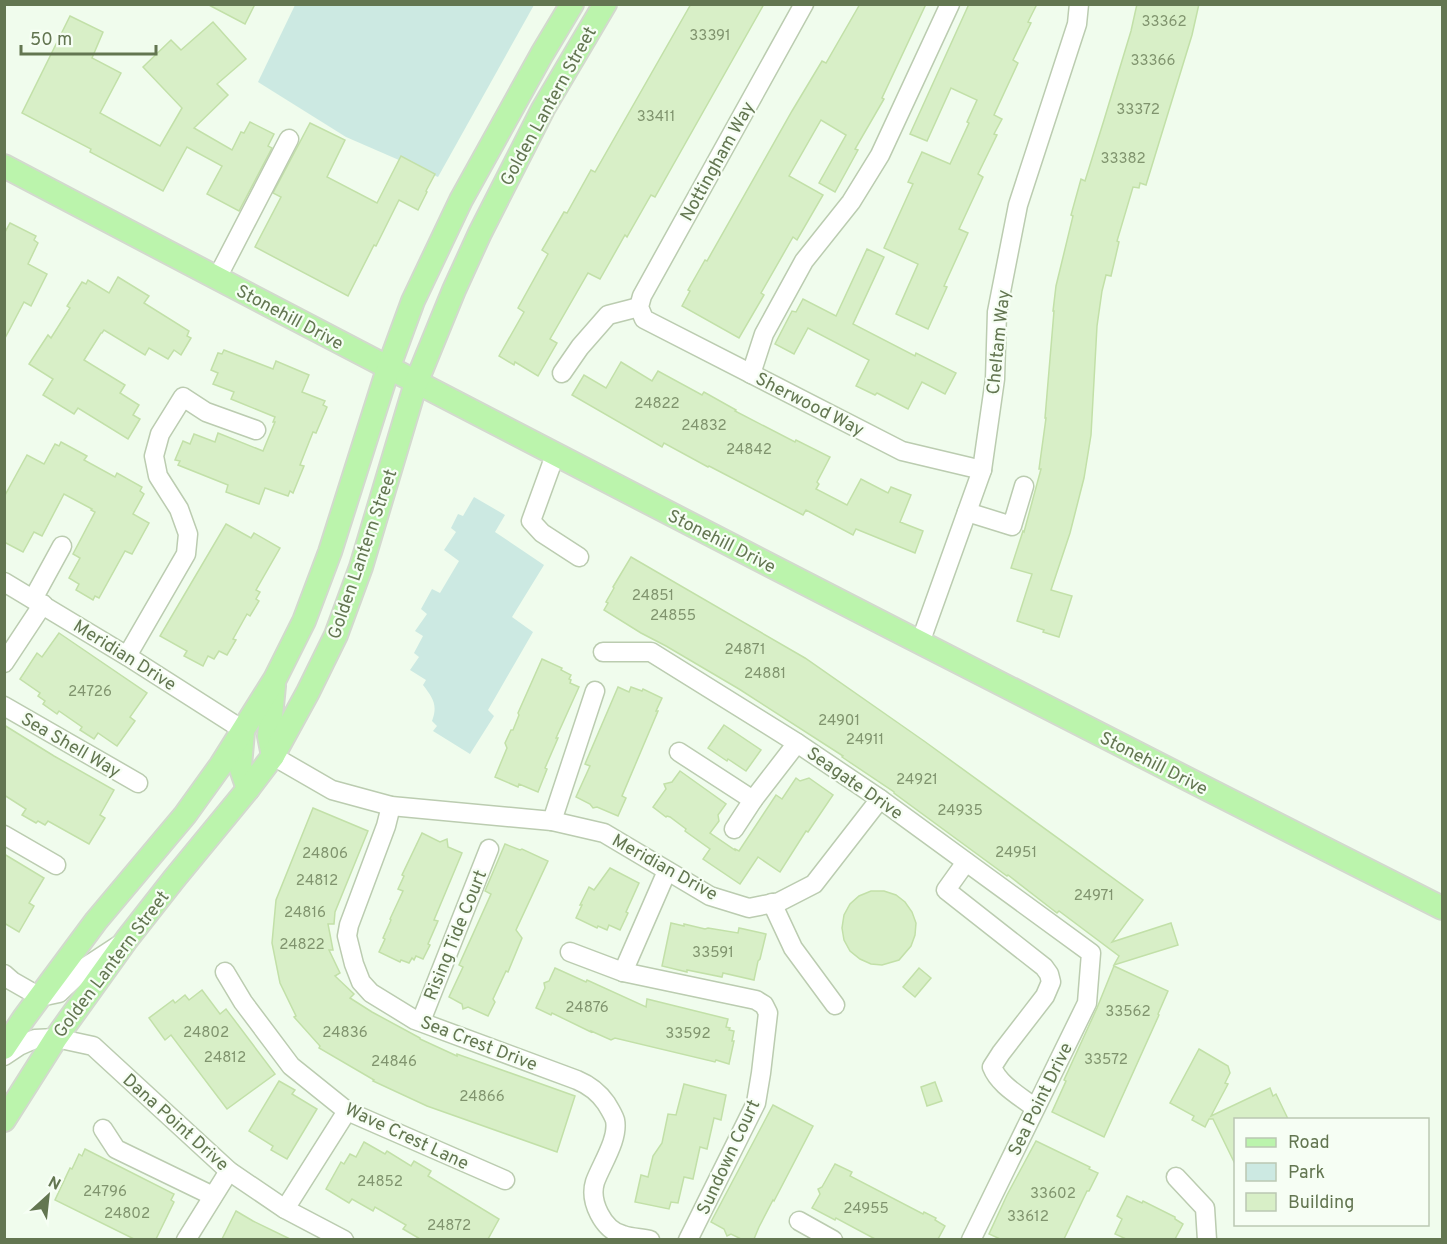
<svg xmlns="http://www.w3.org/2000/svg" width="1447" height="1244" font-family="Overpass,sans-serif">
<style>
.green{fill:#cce9e2}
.building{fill:#d8efc7;stroke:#c2e0a8;stroke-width:1.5}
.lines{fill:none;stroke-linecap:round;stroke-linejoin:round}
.minor-casing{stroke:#bbccb0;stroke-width:21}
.major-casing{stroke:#d3d9ce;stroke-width:26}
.minor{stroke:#fff;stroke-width:18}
.major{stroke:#bbf4ac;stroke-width:22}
.labels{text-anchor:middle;stroke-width:4.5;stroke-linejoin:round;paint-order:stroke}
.number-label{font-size:15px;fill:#80946e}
.street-label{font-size:18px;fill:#637651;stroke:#f6fef4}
</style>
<rect width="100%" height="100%" fill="#f0fced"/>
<g class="green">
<path d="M295,5H534L438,177L346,137L258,82Z"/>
<path d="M474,497L505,515L495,532L544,565L512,617L533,632L488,710L494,716L470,754L433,731L437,726L432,721C438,705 433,698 423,685L426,680L410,670L419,657L414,653L423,636L415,631L427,614L421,609L432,589L440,593L459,561L444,550L456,532L451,528L458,514L463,516Z"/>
</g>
<g class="building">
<path d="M207,4H255L245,24Z"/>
<path d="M691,4H764L655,197L651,195L627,237L625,235L600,279L588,273L550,339L557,343L538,376L515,362L514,365L499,356L524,312L518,308L548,254L542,250L564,212L567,213L591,170L595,172Z"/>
<path d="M860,4H926L882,98L884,99L855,149L858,150L835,192L819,183L846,135L821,120L789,176L823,195L797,240L793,237L761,293L764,295L739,338L682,306L690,291L688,290L701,267L705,260L707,261L792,111L822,61L826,63Z"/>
<path d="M969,4H1037L1028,22L1031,23L1013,60L1018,63L994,115L1002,119L994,134L997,135L978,174L983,177L959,229L968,233L944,286L947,287L928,329L896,314L918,264L884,248L913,184L908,182L922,152L950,164L969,123L967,122L977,100L951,88L927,141L910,134Z"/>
<path d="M1137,4H1199L1192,35L1146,185L1140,183L1139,188L1133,187L1117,241L1119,242L1111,276L1106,275L1102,291L1097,326L1091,435L1084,478L1070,533L1051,590L1072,596L1059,637L1043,632L1044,630L1017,621L1032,574L1011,568L1023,531L1024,532L1041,469H1039L1046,418H1045L1054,311H1053L1056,286L1073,216L1071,215L1081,179L1085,181L1104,120L1131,31Z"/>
<path d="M70,16L103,32L92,58L121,73L100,113L160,146L182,108L143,67L171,40L181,50L213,22L246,59L217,84L228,95L194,128L232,150L241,132L244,133L250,122L274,134L268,146L272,148L239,211L207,194L222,166L187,147L163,191L90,152L91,149L22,113Z"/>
<path d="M310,123L345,140L327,177L377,203L401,156L435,174L426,191L427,192L418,210L399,200L376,246L374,245L348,296L255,247L281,197L273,193Z"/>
<path d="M10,223L36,236L34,240L38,243L28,264L47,274L31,306L24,302L4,340V234Z"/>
<path d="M867,249L884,257L853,324L915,356L916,353L956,373L945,394L922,382L908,409L877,393L875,395L856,386L869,360L808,328L794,354L775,344L792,311L796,312L803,299L836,316Z"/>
<path d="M118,277L149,296L144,303L189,331L187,336L191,338L181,355L174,350L168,359L149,348L145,355L104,330L102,333H101L84,360L125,385L120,393L139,405L133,415L140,419L128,439L78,408L74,414L43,395L53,379L29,364L48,335L51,338L70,308L67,306L82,282L86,284L88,280L109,293Z"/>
<path d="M224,350L273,369L276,361L309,375L302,392L325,401L323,405L327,407L316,433L313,432L300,465L304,466L293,493L290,491L288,496L265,488L259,504L226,492L228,485L178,465L180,461L175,460L183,441L190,444L194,434L215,442L218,433L263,451L275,422H273L275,417L231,399L234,392L213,384L218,373L211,370L218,353L222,354Z"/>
<path d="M621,362L652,381L658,371L702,395L704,392L736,410L735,411L795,442L796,440L830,457L817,482L819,484L816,489L847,505L861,479L888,493L891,487L911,495L900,522L923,531L915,553L856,529L853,535L806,510L803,515L709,466L708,467L664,443L662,447L572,395L584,375L606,388Z"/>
<path d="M61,442L87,456L84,460L115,477L117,473L142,487L140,491L144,494L133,514L149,523L132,554L125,551L99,598L95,596L93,600L76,590L79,584L69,578L80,558L73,554L95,512L91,510L92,509L64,494L42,536L34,532L23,552L4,542V497L27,455L44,464L55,444L59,446Z"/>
<path d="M226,524L251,538L254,533L280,548L256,590L260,592L256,599L259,601L250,616L247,614L233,639L236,640L227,655L219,651L214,659L208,656L203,666L184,656L187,651L160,636Z"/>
<path d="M631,557L805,658L924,741L1143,900L1112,942L1171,923L1178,945L1114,965L1119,956L1059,911L1057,913L1008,875L1007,876L894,793V792L842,757L843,756L739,689L666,646L641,633L604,610L608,603L606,602L614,588L613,587Z"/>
<path d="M59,633L147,693L130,717L135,721L117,746L98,733L94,739L80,730L82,727L59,711L57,714L43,704L45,701L38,696L40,693L20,679L37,653L42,657Z"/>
<path d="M542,659L562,668L561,670L571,675L569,679L571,680L570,683L579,687L556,738H558L545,768L547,769L538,792L519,784L518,787L495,777L507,748L505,743L511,730H513L519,715L518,713Z"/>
<path d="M618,687L629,692L631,687L642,691L643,689L662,698L656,711H658L622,796L626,798L618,816L597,807L593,808L590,804L576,797L590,766L585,764Z"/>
<path d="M4,725L54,756L114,790L100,815L105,818L89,844L48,821L45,825L38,821L36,823L22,815L26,809L4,795Z"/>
<path d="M724,725L761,750L746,771L728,759L727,761L708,748Z"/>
<path d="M680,771L726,804L718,815L719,821L710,833L735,850V849L739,851L776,795L782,799L796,778L800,781L809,778L833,795L808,832L806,831L780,872L758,857L740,884L703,859L710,849L685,831L686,829L670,817L667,816L666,817L653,807L666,789L664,784L672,782Z"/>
<path d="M313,808L368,831L335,912L334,924H328L333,950H329L340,973L335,976L354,994L350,998L372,1012L420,1038V1039L457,1056V1054L575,1096L557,1152L427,1106L373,1081L374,1080L319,1048L320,1046L294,1017L296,1016L280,983L272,943L276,900Z"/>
<path d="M422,833L440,842L447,839L448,847L462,853L434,920L438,921L428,944L430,945L423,959L416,956L414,960L412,958L409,963L401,960L400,962L379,952L385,939L383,938L391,920L390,919L403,891L398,889L404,876L402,875Z"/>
<path d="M505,844L520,850L522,849L548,861L516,930L522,938L508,972L506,971L493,999L495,1002L488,1016L468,1007L463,1009L462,1004L449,997L463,967L459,965L491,894L485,891Z"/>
<path d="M4,854L44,878L29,903L34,906L19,932L4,923Z"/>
<path d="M610,868L639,883L626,912L628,913L620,930L609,925L607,930L598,926L597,928L576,918L582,905H580L589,887L594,890Z"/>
<path d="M871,891H884L896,895L905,902L912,912L916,923L915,935L911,946L899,960L882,965L871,964L860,959L850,951L844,940L842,928L844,915L850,904L859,896Z"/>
<path d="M671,923L684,926V924L705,929L708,928L738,933L739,928L766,934L760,959L758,961L754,980L723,973L722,977L687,970V972L662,966Z"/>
<path d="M1114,966L1168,991L1158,1014L1159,1015L1104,1137L1052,1112L1066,1081L1064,1080L1097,1008Z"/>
<path d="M555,968L586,982L587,980L646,1007L647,999L728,1019L726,1027L730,1028L729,1030L734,1031L732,1041H734L729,1064L716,1060L715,1062L615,1038L611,1040L591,1031V1032L552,1013L551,1015L536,1008L545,988L544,983L549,981Z"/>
<path d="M919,968L931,978L915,997L903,987Z"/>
<path d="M202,990L220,1014L226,1009L275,1074L227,1109L171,1035L165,1040L149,1018L173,1000L175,1003L185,995L189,1000Z"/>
<path d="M1199,1049L1228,1066L1230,1073L1225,1083L1228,1084L1211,1116L1270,1088L1273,1096L1276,1094L1288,1119H1236V1166L1213,1119H1209L1205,1127L1192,1120L1194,1116L1170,1103Z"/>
<path d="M279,1081L295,1090L292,1094L317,1109L287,1159L271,1150L273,1146L249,1131Z"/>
<path d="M935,1082L942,1101L927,1106L921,1087Z"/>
<path d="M684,1084L726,1095L721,1120L714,1118L707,1149L700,1147L693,1179L684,1177L678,1203L671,1202L669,1209L635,1202L641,1175L648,1177L653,1156L662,1143L668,1114L676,1115Z"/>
<path d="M773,1105L813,1126L774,1201L773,1200L759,1227L754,1239H741L731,1234L727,1236L724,1229L711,1222Z"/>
<path d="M1036,1141L1090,1167L1089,1169L1098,1173L1089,1191H1087L1064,1239H1000L989,1234L1007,1195Z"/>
<path d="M364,1142L385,1154L387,1151L411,1166L414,1161L431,1171L428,1176L499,1219L488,1239H420L403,1229L406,1225L375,1207L373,1211L352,1199L349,1203L326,1189L341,1162L344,1164L350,1154L356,1157Z"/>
<path d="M85,1149L174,1194L171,1200L174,1202L156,1239H134L55,1200L70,1168L72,1169L79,1154L82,1156Z"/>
<path d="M835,1164L852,1172L850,1176L923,1214L924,1212L936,1218L935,1220L945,1226L938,1239H875L836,1218L835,1220L812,1208L820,1194L818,1189L822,1187Z"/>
<path d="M1127,1196L1142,1203L1143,1201L1175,1217V1219L1183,1224L1175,1239H1126L1115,1234L1122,1219L1117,1216Z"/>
<path d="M236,1211L253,1221L290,1239H222Z"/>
</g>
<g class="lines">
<g class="minor-casing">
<g id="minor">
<path d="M804,4L642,296L639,307L644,319L902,451L982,470"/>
<path d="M217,278L289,139"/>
<path d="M562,373L580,347L608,315L639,307"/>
<path d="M751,374L764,334L804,261L851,202L880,155L950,4"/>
<path d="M555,455L531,521L542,533L579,557"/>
<path d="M967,512L1012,526L1024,486"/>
<path d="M4,582L127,656L243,730"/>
<path d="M33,599L62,546"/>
<path d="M920,643L982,470L995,379L997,312L1018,205L1077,24L1079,4"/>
<path d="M603,652H651L797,743L880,799L1091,953L1087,1003L971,1240"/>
<path d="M127,656L186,554L188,534L179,509L158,476L154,456L160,434L183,397L206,412L256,430"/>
<path d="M4,663L43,604"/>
<path d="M4,706L138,783"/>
<path d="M679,752L753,800"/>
<path d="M273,756L332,790L391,806L552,821L604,833L710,896L749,908L779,902L814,884L880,799"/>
<path d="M391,806L386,826L349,925L347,936L354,964L361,982L371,993L415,1020L577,1080C589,1085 599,1093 606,1103C609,1108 613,1114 615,1120C619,1139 601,1165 595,1182C589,1201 603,1230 623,1235C631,1238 641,1238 650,1240"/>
<path d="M552,821L595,691"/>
<path d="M734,829L753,800L797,743"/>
<path d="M4,835L56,865"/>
<path d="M966,862L946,890L1044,967L1049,974L1051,982L1045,996L1001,1053L992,1067C999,1085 1020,1096 1035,1108"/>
<path d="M772,903L793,948L835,1005"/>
<path d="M570,952L623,972L756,1000L764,1005L768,1013L761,1073L756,1103L688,1240"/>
<path d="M225,972L243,1002L291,1066L347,1111L505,1180"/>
<path d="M623,972L667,871"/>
<path d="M4,974L12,981L40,997L59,993L87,966L119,945"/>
<path d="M421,1021L489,849"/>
<path d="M4,1056L19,1046L35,1039L56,1038L93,1046L229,1171L285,1209L344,1240"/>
<path d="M103,1129L116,1149L213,1196"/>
<path d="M1176,1177L1205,1208L1207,1240"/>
<path d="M285,1209L347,1111"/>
<path d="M799,1221L833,1240"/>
<path d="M186,1240L229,1171"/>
</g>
</g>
<g class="major-casing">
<g id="major">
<path d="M4,166C482,418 961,665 1442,908"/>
<path d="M243,732L240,766L248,789"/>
<path d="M273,756L269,736L274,686"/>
<path d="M4,1048L24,1018L96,921L185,815L221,765L275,679L304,621L330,552L388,369L413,301L461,200L542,54L572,4"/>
<path d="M4,1120L56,1038L127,939L174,879L248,789L273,756L308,692L336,635L361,567L416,383L454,290L480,233L543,109L605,4"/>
</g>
</g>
<use href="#minor" class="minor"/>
<use href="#major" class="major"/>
</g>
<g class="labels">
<g class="number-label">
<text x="1164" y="26">33362</text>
<text x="710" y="40">33391</text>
<text x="1153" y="65">33366</text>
<text x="1138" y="114">33372</text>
<text x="656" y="121">33411</text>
<text x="1123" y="163">33382</text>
<text x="657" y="408">24822</text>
<text x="704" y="430">24832</text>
<text x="749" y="454">24842</text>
<text x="653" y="600">24851</text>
<text x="673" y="620">24855</text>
<text x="745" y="654">24871</text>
<text x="765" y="678">24881</text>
<text x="90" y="696">24726</text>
<text x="839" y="725">24901</text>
<text x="865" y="744">24911</text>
<text x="917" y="784">24921</text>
<text x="960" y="815">24935</text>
<text x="1016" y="857">24951</text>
<text x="325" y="858">24806</text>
<text x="317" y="885">24812</text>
<text x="1094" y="900">24971</text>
<text x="305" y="917">24816</text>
<text x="302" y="949">24822</text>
<text x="713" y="957">33591</text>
<text x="587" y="1012">24876</text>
<text x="1128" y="1016">33562</text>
<text x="206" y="1037">24802</text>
<text x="345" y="1037">24836</text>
<text x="688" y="1038">33592</text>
<text x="225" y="1062">24812</text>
<text x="1106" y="1064">33572</text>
<text x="394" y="1066">24846</text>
<text x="482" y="1101">24866</text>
<text x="380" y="1186">24852</text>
<text x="105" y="1196">24796</text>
<text x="1053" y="1198">33602</text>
<text x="866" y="1213">24955</text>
<text x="127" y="1218">24802</text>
<text x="1028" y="1221">33612</text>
<text x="449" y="1230">24872</text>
</g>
<g class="street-label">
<text transform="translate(548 106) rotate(-61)" y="6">Golden Lantern Street</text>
<text transform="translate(717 161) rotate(-61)" y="6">Nottingham Way</text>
<text transform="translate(290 317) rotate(28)" y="6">Stonehill Drive</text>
<text transform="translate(998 342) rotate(-84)" y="6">Cheltam Way</text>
<text transform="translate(810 404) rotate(27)" y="6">Sherwood Way</text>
<text transform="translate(722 541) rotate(27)" y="6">Stonehill Drive</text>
<text transform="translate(362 554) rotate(-71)" y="6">Golden Lantern Street</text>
<text transform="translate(125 655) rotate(32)" y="6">Meridian Drive</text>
<text transform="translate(71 745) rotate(30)" y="6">Sea Shell Way</text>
<text transform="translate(1154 763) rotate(27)" y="6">Stonehill Drive</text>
<text transform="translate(855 783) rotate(35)" y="6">Seagate Drive</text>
<text transform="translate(665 867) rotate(29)" y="6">Meridian Drive</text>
<text transform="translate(455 935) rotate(-68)" y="6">Rising Tide Court</text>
<text transform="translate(111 964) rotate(-53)" y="6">Golden Lantern Street</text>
<text transform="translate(479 1043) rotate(21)" y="6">Sea Crest Drive</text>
<text transform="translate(1040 1099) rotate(-64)" y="6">Sea Point Drive</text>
<text transform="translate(176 1122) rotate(42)" y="6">Dana Point Drive</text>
<text transform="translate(407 1136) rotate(25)" y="6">Wave Crest Lane</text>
<text transform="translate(728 1157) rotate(-65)" y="6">Sundown Court</text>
</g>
</g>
<rect width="1447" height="1244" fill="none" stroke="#637651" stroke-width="12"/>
<rect x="1234" y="1118" width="195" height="108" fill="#f6fef4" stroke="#bbc8b3" stroke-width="1.5"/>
<rect x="1246" y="1138" width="30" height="9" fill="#bbf4ac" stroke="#bbc8b3" stroke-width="1.5"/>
<text x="1288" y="1148" font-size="18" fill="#637651">Road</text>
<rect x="1246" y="1163" width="30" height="18" fill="#cce9e2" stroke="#bbc8b3" stroke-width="1.5"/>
<text x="1288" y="1178" font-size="18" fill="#637651">Park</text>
<rect x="1246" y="1193" width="30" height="18" fill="#d8efc7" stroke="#bbc8b3" stroke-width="1.5"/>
<text x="1288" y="1208" font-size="18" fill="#637651">Building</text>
<g transform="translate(48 1196) rotate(27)" stroke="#f6fef4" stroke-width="4.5" paint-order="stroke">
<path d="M0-4.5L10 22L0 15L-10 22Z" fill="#637651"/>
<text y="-9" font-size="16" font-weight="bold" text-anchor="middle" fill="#637651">N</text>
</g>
<path d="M21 45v9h135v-9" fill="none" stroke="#637651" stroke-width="3"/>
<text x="30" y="45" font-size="18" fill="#637651" stroke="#f6fef4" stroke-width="4.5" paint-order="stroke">50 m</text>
</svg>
